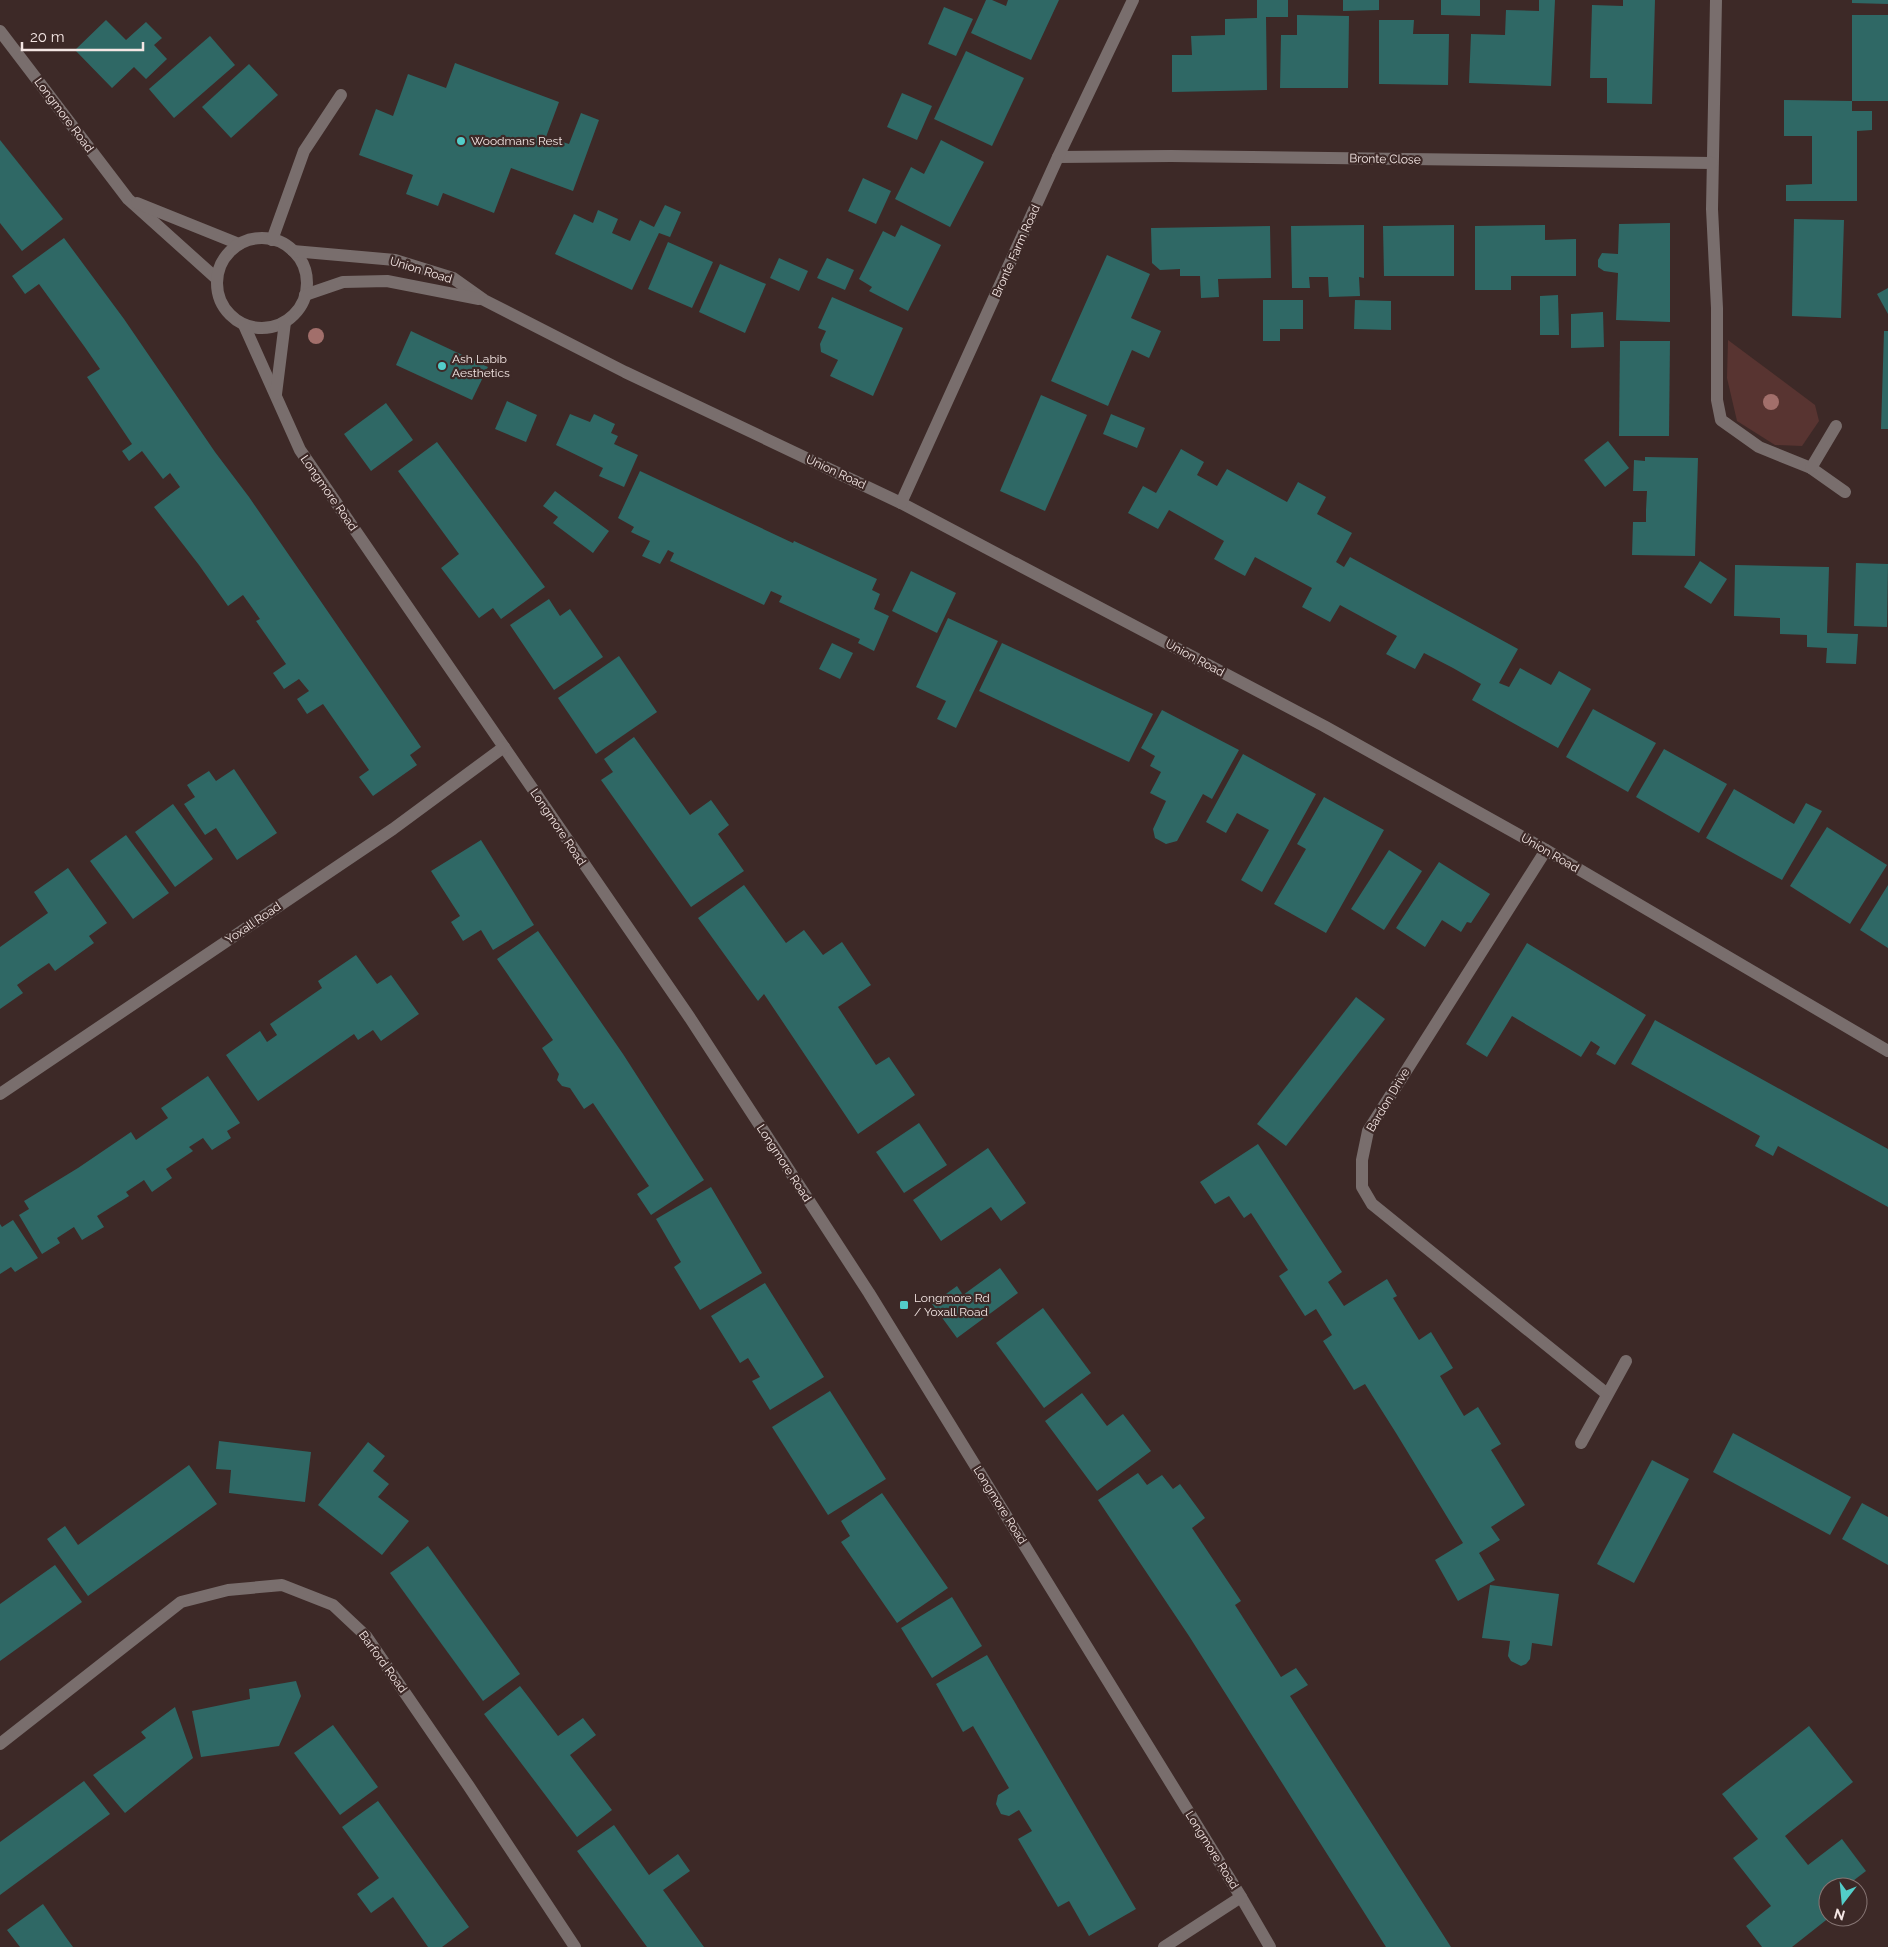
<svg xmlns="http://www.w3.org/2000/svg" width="1888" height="1947" font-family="Raleway,sans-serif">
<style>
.green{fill:#583431}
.building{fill:#2f6865}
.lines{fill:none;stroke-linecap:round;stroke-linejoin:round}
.minor{stroke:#796e6d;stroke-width:12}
.tree{fill:#a26f6b}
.poi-dot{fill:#53cdc9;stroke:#3d2927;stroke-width:2}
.labels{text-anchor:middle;stroke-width:4.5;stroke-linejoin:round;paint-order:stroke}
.street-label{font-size:12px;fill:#f4e6e4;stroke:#3d2927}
.poi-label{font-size:12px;fill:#f4e6e4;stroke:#3d2927;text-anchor:start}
</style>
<rect width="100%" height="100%" fill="#3d2927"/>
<path class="green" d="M1728,340L1815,405L1819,421L1802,446L1775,445L1737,421L1727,378Z"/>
<g class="building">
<path d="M986,0H992L1006,6L1008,0H1059L1031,60L971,33Z"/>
<path d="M1257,0H1288V17H1266L1267,90L1172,92V55H1192L1191,36L1225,35V19L1257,18Z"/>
<path d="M1343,0H1379V10L1343,11Z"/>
<path d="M1441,0H1480V16L1441,15Z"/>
<path d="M1539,0H1555L1551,86L1469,83L1471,34L1505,35L1506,10L1539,11Z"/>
<path d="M1623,0H1655L1652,104L1607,103V78H1590L1592,5L1623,6Z"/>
<path d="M1852,0H1888V4L1852,3Z"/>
<path d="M944,7L973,19L956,56L928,44Z"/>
<path d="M1297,15L1349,16L1348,88H1280L1281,35H1297Z"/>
<rect x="1852" y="15" width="36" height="86"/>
<path d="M106,20L126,40L146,22L162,38L154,45L167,59L146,79L134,67L112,88L75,50Z"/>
<path d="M1379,20H1414L1413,34H1449L1448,85L1379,84Z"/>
<path d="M210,36L235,65L174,118L149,89Z"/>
<path d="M966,51L1024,78L992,146L934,119Z"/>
<path d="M455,63L559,102L546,137L569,144L581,113L599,120L573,191L511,168L494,213L443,193L438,206L406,194L413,175L359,155L376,109L393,116L408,74L446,88Z"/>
<path d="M249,64L278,95L231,138L202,107Z"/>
<path d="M902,93L932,106L917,140L887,127Z"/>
<path d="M1784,100L1852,101V111H1872V130L1857,131V201H1786V185L1812,184V136H1784Z"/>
<path d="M0,140L63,219L22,251L0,223Z"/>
<path d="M941,140L984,162L950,227L895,199L911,167L924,174Z"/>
<path d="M863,178L891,191L876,224L848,211Z"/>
<path d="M665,205L681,212L670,237L659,233L632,290L555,254L574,214L593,223L598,210L618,219L612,233L630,241L640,220L654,227Z"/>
<path d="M1794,219L1844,220L1841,318L1792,316Z"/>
<path d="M1670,223V322L1616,320L1618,273L1604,271L1598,267V260L1602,253L1618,254L1619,224Z"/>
<path d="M901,225L941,245L908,311L869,291L872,287L859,279L883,231L895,237Z"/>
<path d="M1364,225V278L1359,277L1360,296L1329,297L1328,277H1309L1310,288H1292L1291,226Z"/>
<path d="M1454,225V276H1384L1383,226Z"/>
<path d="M1545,225V240L1576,239V276H1511V290H1475V226Z"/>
<path d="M1270,226L1271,278L1218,279L1219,297L1201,298L1200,276H1180V269L1160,270L1152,263L1151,228Z"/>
<path d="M64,238L124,319L215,452L249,497L421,747L410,755L417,765L373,796L359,777L369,770L323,704L307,714L297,699L309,691L299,679L284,689L273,673L286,664L256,621L260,619L243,595L228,606L199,565L154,507L180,487L170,473L163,479L142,451L129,461L122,451L132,444L87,377L100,369L84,346L39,284L25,294L12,276Z"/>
<path d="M668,242L713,262L692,308L648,289Z"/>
<path d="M1107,255L1150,274L1131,318L1161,331L1149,358L1132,350L1108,406L1051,381Z"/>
<path d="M779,258L808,271L799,291L770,278Z"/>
<path d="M827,258L854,270L845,290L817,278Z"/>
<path d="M720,264L766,284L745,333L699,312Z"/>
<path d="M1888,288V314L1877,294Z"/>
<path d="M1558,295L1559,335H1540V296Z"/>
<path d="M832,297L903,328L873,396L830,376L838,360L821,352L820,344L826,331L818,328Z"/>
<path d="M1263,300H1303V329H1280V341H1263Z"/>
<path d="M1355,300L1391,301V330L1354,329Z"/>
<path d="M1603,312L1604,347L1571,348V314Z"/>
<path d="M411,331L488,367L472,400L396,365Z"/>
<path d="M1884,331H1888V429H1881Z"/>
<path d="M1620,341H1670L1669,436H1619Z"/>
<path d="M1041,395L1087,415L1045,511L1000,491Z"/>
<path d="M507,401L537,415L526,442L495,429Z"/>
<path d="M386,403L413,440L371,471L344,434Z"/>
<path d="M570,414L590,422L594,414L615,424L611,433L618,436L614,444L638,455L624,487L599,476L603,468L556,445Z"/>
<path d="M1111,414L1145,428L1137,448L1103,434Z"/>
<path d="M1608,441L1629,468L1605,487L1584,460Z"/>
<path d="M437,442L545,587L501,619L493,608L479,618L441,568L459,554L398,471Z"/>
<path d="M1181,449L1204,462L1197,475L1217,486L1227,469L1287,502L1298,482L1326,497L1317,514L1352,533L1336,562L1344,567L1350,557L1518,649L1499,683L1509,687L1520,668L1551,685L1559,671L1591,689L1558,748L1472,700L1481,684L1453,668L1424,653L1415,669L1386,654L1397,636L1340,605L1330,622L1302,607L1312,588L1255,557L1245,576L1230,568L1214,559L1224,541L1169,510L1158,529L1128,513L1143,486L1156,493Z"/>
<path d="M1645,457L1698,458L1695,556L1632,555L1633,522H1646V510L1647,491H1633L1634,460L1645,461Z"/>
<path d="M640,471L793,543L794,541L877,579L872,590L880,594L874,609L889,616L874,651L858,643L860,639L779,602L782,596L771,591L764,605L670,561L674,553L668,550L660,564L642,556L650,541L631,532L634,527L618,518Z"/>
<path d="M555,491L609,531L593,553L553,523L558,517L543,506Z"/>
<path d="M1700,561L1727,579L1711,604L1684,587Z"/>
<path d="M1856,563L1888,564L1887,627L1854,626Z"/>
<path d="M1735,565L1829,567L1827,633L1858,634L1856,664L1826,663L1827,648L1807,647V635L1780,634V618L1734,616Z"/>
<path d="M911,571L956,593L937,633L892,611Z"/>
<path d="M549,599L560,616L570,609L603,657L554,690L510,625Z"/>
<path d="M948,618L998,641L956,728L937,719L946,701L916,687Z"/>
<path d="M832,643L853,653L840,679L819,669Z"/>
<path d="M1002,643L1153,714L1129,762L979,691Z"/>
<path d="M619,656L657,712L596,754L558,698Z"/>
<path d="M1593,709L1656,743L1628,792L1566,757Z"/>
<path d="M1162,710L1239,750L1212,799L1203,794L1177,841L1166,844L1155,838L1153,829L1166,801L1150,793L1161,772L1150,766L1155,756L1141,748Z"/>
<path d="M634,737L690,815L711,800L729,825L718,834L744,871L691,907L601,780L613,772L604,759Z"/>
<path d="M1664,749L1727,784L1699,833L1636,797Z"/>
<path d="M1243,754L1316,794L1262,892L1241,880L1269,830L1237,813L1226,833L1206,822Z"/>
<path d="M234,769L277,833L237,860L216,828L205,835L184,804L195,797L187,785L209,771L216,781Z"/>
<path d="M1734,789L1794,824L1806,803L1822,811L1782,880L1706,838Z"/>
<path d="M1324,797L1384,830L1326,933L1274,904L1306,849L1297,844Z"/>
<path d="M173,804L213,859L175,887L135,832Z"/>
<path d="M1827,827L1887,865L1850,924L1790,886Z"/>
<path d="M126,835L169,893L133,919L90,861Z"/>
<path d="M481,840L534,925L493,950L481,930L463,941L451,922L460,916L431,871Z"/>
<path d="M1389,850L1422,871L1384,930L1351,909Z"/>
<path d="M1439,862L1490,894L1471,923L1467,922L1461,932L1442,920L1425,947L1396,928Z"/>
<path d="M68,868L107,923L89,936L94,943L55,971L49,963L37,971L17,985L23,993L0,1009V947L48,913L34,892Z"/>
<path d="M744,885L786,943L804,930L823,955L842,942L871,985L838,1007L876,1065L889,1057L915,1095L858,1134L764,994L758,1001L698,918Z"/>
<path d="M1888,885V948L1860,930Z"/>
<path d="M538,931L623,1054L704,1180L651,1215L637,1194L649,1186L593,1103L584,1109L570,1088L562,1086L557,1080L559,1074L542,1048L553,1040L497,959Z"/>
<path d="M1527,943L1646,1015L1615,1065L1596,1054L1600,1047L1591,1041L1581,1057L1512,1016L1487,1057L1466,1044Z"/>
<path d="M356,955L377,984L391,975L419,1014L381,1041L373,1030L358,1040L354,1034L258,1101L226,1055L260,1031L267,1042L277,1035L270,1024L322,988L318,981Z"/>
<path d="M1356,997L1385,1019L1286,1146L1257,1124Z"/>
<path d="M1655,1020L1888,1149V1207L1778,1146L1773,1156L1755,1146L1760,1136L1631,1064Z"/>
<path d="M208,1076L240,1123L227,1131L231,1138L212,1150L203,1138L189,1147L193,1151L166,1169L172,1178L152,1192L144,1180L126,1192L129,1196L97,1216L104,1227L82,1240L74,1227L57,1238L60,1243L42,1254L19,1215L29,1209L24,1201L78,1168L131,1132L136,1140L168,1118L161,1108Z"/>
<path d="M919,1123L947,1165L904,1193L876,1152Z"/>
<path d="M1258,1144L1342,1272L1328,1282L1344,1306L1387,1279L1397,1296L1393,1298L1419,1340L1431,1332L1453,1368L1440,1376L1464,1416L1478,1407L1501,1444L1491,1450L1525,1505L1491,1527L1500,1540L1479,1553L1495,1580L1458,1601L1435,1560L1463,1543L1396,1433L1365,1384L1354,1390L1323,1341L1332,1335L1316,1309L1305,1316L1279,1276L1288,1270L1251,1213L1244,1218L1229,1196L1215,1204L1200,1182Z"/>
<path d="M988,1148L1026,1203L1001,1221L991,1207L941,1241L913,1200Z"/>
<path d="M711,1187L762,1273L700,1310L674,1267L681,1262L656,1219Z"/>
<path d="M13,1220L38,1258L15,1272L11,1267L0,1274V1224L2,1227Z"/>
<path d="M1000,1268L1018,1293L957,1338L932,1304L957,1286L963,1295Z"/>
<path d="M765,1283L824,1377L770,1410L752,1381L760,1377L748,1358L740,1363L711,1316Z"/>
<path d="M1043,1308L1091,1373L1044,1408L996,1343Z"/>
<path d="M830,1391L886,1479L828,1515L772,1427Z"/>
<path d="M1082,1393L1107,1426L1123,1414L1151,1451L1097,1491L1045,1421Z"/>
<path d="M1733,1433L1851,1497L1830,1535L1713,1472Z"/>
<path d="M219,1441L311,1452L305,1502L229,1493L231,1470L216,1469Z"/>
<path d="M368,1442L385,1456L373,1471L389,1484L378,1497L409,1521L382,1555L318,1505Z"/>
<path d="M1652,1460L1689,1479L1634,1583L1597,1564Z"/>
<path d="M189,1465L217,1504L88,1596L47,1539L65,1526L78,1545Z"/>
<path d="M1138,1473L1147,1485L1162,1475L1173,1489L1180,1484L1205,1518L1192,1528L1241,1601L1235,1605L1281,1677L1296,1668L1308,1685L1290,1696L1451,1947H1386L1189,1636L1098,1500Z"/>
<path d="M882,1493L948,1588L897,1623L841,1542L850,1536L841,1521Z"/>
<path d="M1862,1503L1888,1517V1565L1842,1539Z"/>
<path d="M428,1546L520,1674L483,1701L390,1573Z"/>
<path d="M55,1565L82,1602L0,1661V1604Z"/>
<path d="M1490,1585L1559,1594L1552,1646L1532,1643L1530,1659L1526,1664L1521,1666L1511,1661L1508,1656L1510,1641L1482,1638Z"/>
<path d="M952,1597L982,1646L932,1678L901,1628Z"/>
<path d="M987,1655L1136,1909L1089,1936L1069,1901L1058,1907L1018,1839L1032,1831L1019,1810L1009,1816L1001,1814L996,1804L998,1795L1009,1788L973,1726L963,1732L936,1684Z"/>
<path d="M296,1681L301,1696L279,1746L201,1757L192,1711L250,1699L249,1689Z"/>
<path d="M520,1686L558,1736L583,1718L596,1735L570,1755L612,1810L577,1837L484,1714Z"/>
<path d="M175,1707L193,1758L125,1813L93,1775L146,1738L141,1732Z"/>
<path d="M333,1725L378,1787L340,1815L294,1753Z"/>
<path d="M1809,1726L1853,1782L1785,1836L1808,1865L1842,1839L1866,1871L1845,1887H1828V1917H1830L1792,1947H1762L1746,1926L1771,1906L1733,1858L1758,1839L1722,1794Z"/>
<path d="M84,1781L110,1814L0,1895V1842Z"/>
<path d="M378,1801L469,1927L442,1947H428L393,1897L371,1913L357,1894L379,1878L342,1827Z"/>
<path d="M614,1825L649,1875L678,1854L690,1871L663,1890L704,1947H647L577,1851Z"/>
<path d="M43,1904L65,1936L73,1947H20L7,1930Z"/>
</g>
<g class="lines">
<g class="minor">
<path d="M1716,0L1712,209L1717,308V400L1721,420L1759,447L1811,468L1845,492"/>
<path d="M0,31L128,199L217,279"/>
<path d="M1058,157L1171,156L1712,163"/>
<path d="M137,203L239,244"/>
<circle cx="262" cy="283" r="45"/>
<path d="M272,240L304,151L341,95"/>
<path d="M293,251L395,260L453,278L484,300L625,372L901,503L1324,726L1546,850L1888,1051"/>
<path d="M305,295L343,282L387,281L479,299"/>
<path d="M244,325L300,450L690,1018L869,1293L1241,1897L1270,1947"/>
<path d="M276,394L285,322"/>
<path d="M1811,468L1836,426"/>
<path d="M901,503L1058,157L1133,0"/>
<path d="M1546,850L1368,1131L1362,1160V1187L1372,1204L1607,1394"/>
<path d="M0,1094L393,829L504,747"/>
<path d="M1581,1443L1626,1361"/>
<path d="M0,1744L181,1602L228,1590L282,1585L333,1605L366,1636L468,1785L575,1947"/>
<path d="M1164,1947L1241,1897"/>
</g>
</g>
<g class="tree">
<circle cx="316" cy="336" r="8"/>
<circle cx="1771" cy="402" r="8"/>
</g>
<g class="poi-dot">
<circle cx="461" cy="141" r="5"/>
<circle cx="442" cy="366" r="5"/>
<rect x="899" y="1300" width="10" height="10" rx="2.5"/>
</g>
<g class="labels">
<g class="street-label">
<text transform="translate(64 115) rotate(53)" y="4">Longmore Road</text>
<text transform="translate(1385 159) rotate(1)" y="4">Bronte Close</text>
<text transform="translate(1016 251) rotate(-66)" y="4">Bronte Farm Road</text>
<text transform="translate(421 270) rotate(17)" y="4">Union Road</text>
<text transform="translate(836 472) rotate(25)" y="4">Union Road</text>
<text transform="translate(329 493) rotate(55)" y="4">Longmore Road</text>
<text transform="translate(1195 658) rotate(28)" y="4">Union Road</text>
<text transform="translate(558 827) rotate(56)" y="4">Longmore Road</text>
<text transform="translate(1550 853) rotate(30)" y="4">Union Road</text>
<text transform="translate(253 923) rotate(-34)" y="4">Yoxall Road</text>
<text transform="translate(1388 1100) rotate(-59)" y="4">Bardon Drive</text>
<text transform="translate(784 1163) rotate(57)" y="4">Longmore Road</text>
<text transform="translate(1000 1505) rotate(58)" y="4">Longmore Road</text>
<text transform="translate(383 1662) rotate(54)" y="4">Barford Road</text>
<text transform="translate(1212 1850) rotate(58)" y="4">Longmore Road</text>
</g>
<g class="poi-label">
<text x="471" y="145">Woodmans Rest</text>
<text x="452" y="363">Ash Labib<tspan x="452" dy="14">Aesthetics</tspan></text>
<text x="914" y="1302">Longmore Rd<tspan x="914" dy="14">/ Yoxall Road</tspan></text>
</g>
</g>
<g transform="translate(1843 1902) rotate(196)"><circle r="24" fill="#3d2927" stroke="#867573"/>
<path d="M0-4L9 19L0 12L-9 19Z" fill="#53cdc9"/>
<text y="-8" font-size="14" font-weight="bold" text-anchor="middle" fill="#f4e6e4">N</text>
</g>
<path d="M22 42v8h121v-8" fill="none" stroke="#f4e6e4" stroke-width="2.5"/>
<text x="30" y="42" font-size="15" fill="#f4e6e4" stroke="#3d2927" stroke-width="4" paint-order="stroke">20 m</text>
</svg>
